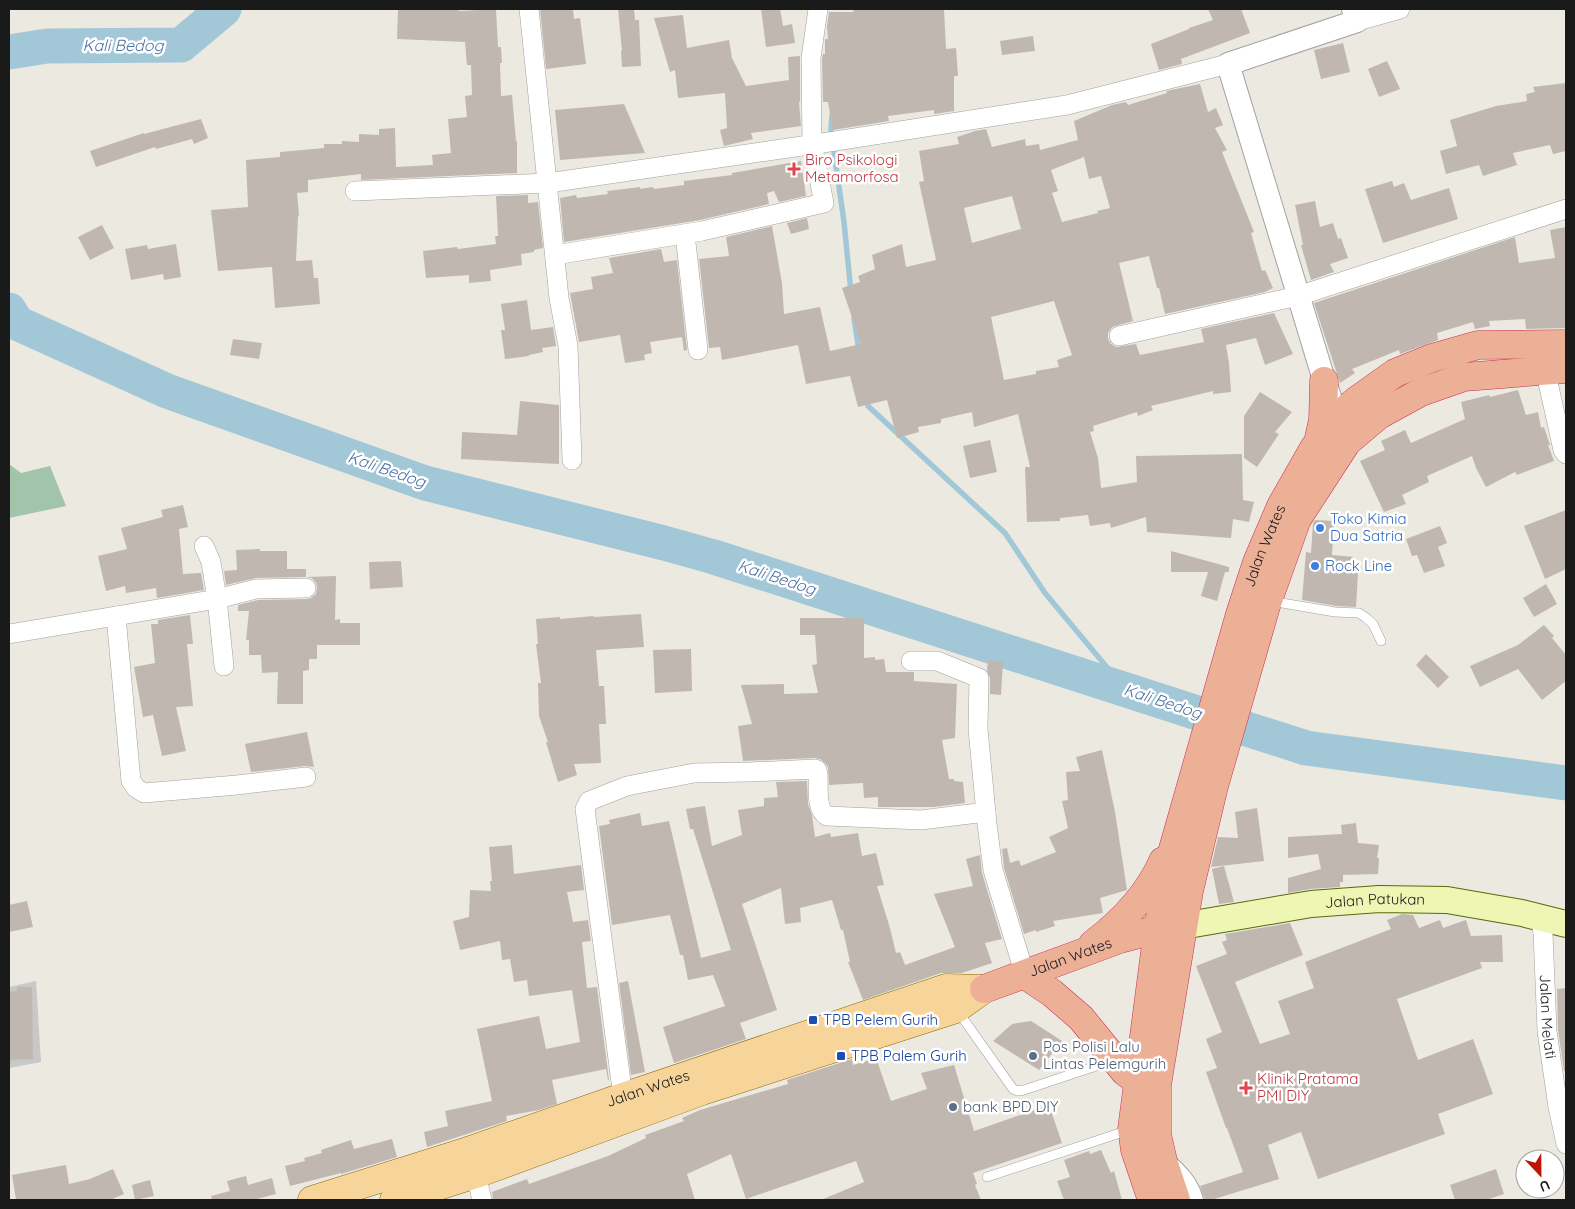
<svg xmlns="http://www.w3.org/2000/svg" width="1575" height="1209" font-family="Quicksand,sans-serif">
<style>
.religious{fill:#c8c8c8}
.cemetery{fill:#a2c4aa}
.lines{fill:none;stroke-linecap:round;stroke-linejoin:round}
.stream{stroke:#a2c8d8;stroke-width:5.5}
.river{stroke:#a2c8d8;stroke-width:35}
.building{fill:#c0b8b0;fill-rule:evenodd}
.service-casing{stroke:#a1a1a1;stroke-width:10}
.minor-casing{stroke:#a1a1a1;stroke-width:20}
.tertiary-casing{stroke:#a1a1a1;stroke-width:24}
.secondary-casing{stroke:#586a09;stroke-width:28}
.primary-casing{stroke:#8a6806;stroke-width:29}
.trunk-casing{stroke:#cc2b57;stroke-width:29}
.service{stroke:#fff;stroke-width:9}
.minor{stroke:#fff;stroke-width:19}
.tertiary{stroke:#fff;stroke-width:22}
.secondary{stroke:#eef6b4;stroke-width:26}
.primary{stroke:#f7d59a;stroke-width:28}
.trunk{stroke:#ecb097;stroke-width:28}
.health-dot{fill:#e0444e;stroke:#fff;stroke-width:2}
.shop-dot{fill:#3f7fe0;stroke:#fff;stroke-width:2}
.transit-dot{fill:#1a4fb4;stroke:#fff;stroke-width:2}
.service-dot{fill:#5c6f8a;stroke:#fff;stroke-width:2}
.labels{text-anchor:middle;stroke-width:5;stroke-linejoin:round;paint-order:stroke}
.health-label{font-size:15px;fill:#be3a42;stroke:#fff;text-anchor:start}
.shop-label{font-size:15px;fill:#366cbe;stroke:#fff;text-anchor:start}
.street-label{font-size:15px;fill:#1a1a1a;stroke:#fff}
.transit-label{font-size:15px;fill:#164399;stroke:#fff;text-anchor:start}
.service-label{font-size:15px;fill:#4e5e75;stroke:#fff;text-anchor:start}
.water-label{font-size:16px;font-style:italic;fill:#4c72a4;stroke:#fff}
</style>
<rect width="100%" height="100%" fill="#ece9e0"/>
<path class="religious" d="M36,981L41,1062L9,1068V987Z"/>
<path class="cemetery" d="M9,464L21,473L50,466L66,506L9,518Z"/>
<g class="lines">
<g class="stream">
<path d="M832,115L831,130L844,222L851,292"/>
<path d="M854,318L859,351"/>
<path d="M866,397L868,406L1005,533L1045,593L1125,689"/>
</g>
<g class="river">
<path d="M9,52L47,46L181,45L224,9"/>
<path d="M9,310L17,323L167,391L425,483L664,543L714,557L1306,748L1566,783"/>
</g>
</g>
<g class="building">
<path d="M432,9H459V11L496,9L498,47H501L502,63H500L501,96L512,95L516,141H517V173L361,180V174L308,180V192L297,193L299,215L298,216L296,261L312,260L314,278H318L320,304L275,308L272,267L218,271L211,210L248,207L246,160L280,157V152L324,148V144H342V141L359,142V134L379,135V129L395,128L396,167L433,165L432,155L451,153L448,119L467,117L465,96L472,95L471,65H467L465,42L397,39L398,10H432Z"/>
<path d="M540,9H573L574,19L580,18L586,64L546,69Z"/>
<path d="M618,9H634L635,20H639L641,66L622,67L621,51H622Z"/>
<path d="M761,9H780L783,26L792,24L795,43L766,47Z"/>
<path d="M854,9H944L946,49L956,48L958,76H954V111L934,114V110L888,116L889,121L833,130L828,102H823L822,59L823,54H825V39H828L827,26L829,12H853Z"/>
<path d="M1208,9H1241L1250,33L1181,59L1182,64L1159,70L1151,44L1189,29V28L1213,20Z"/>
<path d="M683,15L687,48L729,40L732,58L746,86L789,80L788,57L800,56V102H799L801,126L751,133L753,139L724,146L720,130L727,128L725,93L678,98L675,70L670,72L654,18Z"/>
<path d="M1033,36L1035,51L1002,55L1000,41Z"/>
<path d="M1343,43L1350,72L1321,79L1314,50Z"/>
<path d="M1387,61L1400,89L1379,97L1368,69Z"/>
<path d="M1566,83V151L1553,154L1550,145L1513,153L1517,165L1483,176L1479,165L1446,174L1440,151L1457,146L1450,120L1496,106L1527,101L1526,94L1535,92L1533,87Z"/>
<path d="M1200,84L1208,112L1216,108L1223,125L1215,128L1227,150L1222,152L1254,232L1251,233L1262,271L1265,270L1273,288L1265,292L1165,314L1159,288H1157L1149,256L1119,263L1133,321L1112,327L1108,333V339L1111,344L1116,347L1136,344L1140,355L1204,342L1201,329L1274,313L1293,354L1265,365L1256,338L1226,345L1229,363L1231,392L1213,394V391L1151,406L1153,410L1138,416L1137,412L1093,426L1094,431L1090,432L1098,458L1101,488L1137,482L1136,456L1242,454L1243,500L1254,502L1249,522L1233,519L1231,538L1147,532L1146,517L1111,528L1110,523L1090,526L1088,515L1060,518V521L1027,522L1025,467H1030L1018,414L974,427L972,412L941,419V423L918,427L919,432L897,438L887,400L858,407L850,376L806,384L798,345L722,360L720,347L709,348L699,259L729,256L726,237L772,226L782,283L784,314L820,307L830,351L861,344L842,288L860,282L858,276L875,269L872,255L902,244L906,267L936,260L919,182L924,181L919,151L959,144L957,137L975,131L986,129L992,147L1025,139L1026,146L1039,144L1040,150L1078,140L1074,121L1112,105L1126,102L1128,105L1167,93L1166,91ZM1084,157L1089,179L1101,176L1110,208L1097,211L1098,213L1062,222L1052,193L1058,191L1051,170ZM1012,196L1021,229L972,243L964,208ZM1054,301L1072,355L1057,360L1059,367L1036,371V374L1004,380L991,317Z"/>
<path d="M624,104L645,153L560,160L555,110Z"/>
<path d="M201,119L208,138L194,144L192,139L156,149L155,147L96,167L90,151L144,133V134Z"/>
<path d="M801,161L806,196L779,202L774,191L767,193L769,204L700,220L564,242L560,198L576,195L577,198L608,194L607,191L640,187V189L653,187L654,189L684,185V181L732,175V173Z"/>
<path d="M1392,181L1394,187L1404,183L1411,200L1449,188L1458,219L1383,243L1365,189Z"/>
<path d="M528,195V203L538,202L543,248L534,250V252L521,254L522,265L490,270L491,281L469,283V275L426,278L423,251L457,247L458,249L496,244L495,236H498L496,196Z"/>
<path d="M1315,201L1320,227L1333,223L1338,239L1341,238L1348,258L1330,264L1334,272L1311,280L1301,245H1303L1295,205Z"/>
<path d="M807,218L809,229L791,234L787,223Z"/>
<path d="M102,225L114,248L90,260L78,237Z"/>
<path d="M1566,227V328L1526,329L1525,319L1489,321L1490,326L1475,329L1473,322L1437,333L1438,340L1400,354L1399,350L1352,369L1355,373L1340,383L1314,303L1515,237L1519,263L1555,258L1550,230Z"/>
<path d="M176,244L181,277L164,280L163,274L131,280L125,249L147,245L148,249Z"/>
<path d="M661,249L664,262L677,260L687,350L684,351L682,337L650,342L652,353L644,355L645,360L625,363L620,335L579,342L570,293L593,289L591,277L613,273L609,258Z"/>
<path d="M527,300L531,330L553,327L556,346L542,348L543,352L529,355V356L505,359L501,330H505L501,304Z"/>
<path d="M233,339L262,343L259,359L230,355Z"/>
<path d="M1518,390L1526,415L1538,412L1541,428L1544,427L1550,445H1548L1554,461L1517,475L1515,472L1486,487L1476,468L1472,456L1427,476L1429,482L1402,495L1406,504L1384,512L1360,461L1385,450L1381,441L1405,430L1411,443L1465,419L1461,402L1489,395L1490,397Z"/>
<path d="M1260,392L1292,412L1275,432L1279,434L1257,467L1244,458V416Z"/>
<path d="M520,401L559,405V464L461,459L462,432L517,435Z"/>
<path d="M990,440L997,472L970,478L963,446Z"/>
<path d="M183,505L188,527L179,529L183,574L201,573L204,590L157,598L156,588L126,593L125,586L106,591L98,556L127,549L121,528L163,517L161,510Z"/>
<path d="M1566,510V569L1545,579L1524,526Z"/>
<path d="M1315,520L1334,521L1332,555L1354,557L1352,573H1358L1356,607L1336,606L1302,600L1306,552L1311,553L1313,523Z"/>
<path d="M1440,526L1447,543L1438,547L1445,566L1424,573L1417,555L1412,556L1406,539Z"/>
<path d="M260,549V551H287V569H306V577L336,576L335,620L340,619V623H360V645H317V659H309V670L303,671V704H277L278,672L262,673L261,655H249V640H246L249,611H238V605L258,600L307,599L311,598L316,594L317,587L316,583L312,578L306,577L256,578L226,585L224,571L237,570L236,550Z"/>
<path d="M1171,551L1229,567V572H1225L1217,601L1201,596L1208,572H1171Z"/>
<path d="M401,561L403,587L370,589L369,562Z"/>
<path d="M1546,584L1557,604L1534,617L1523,598Z"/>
<path d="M641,614L644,647L596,650L599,686H604L606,724H599L601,763L574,764L577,775L558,782L546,742H548L539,716L538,683H541L536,644H538L536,619L560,617V619L593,616L594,617Z"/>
<path d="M190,615L193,644H187L193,706L176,707L186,751L162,756L153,715L143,717L134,667L155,663L151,624H158V620Z"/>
<path d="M800,618H864V658L875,657V660L884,659L886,672H914V681L957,684L955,738L942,740L949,779H954V781L963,782L965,803L934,807H878V797L864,798L863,783L829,785L828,767L825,763L820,759L814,758L743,761L738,726L752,724L741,685L784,684V694L818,693L812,665L817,664L815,635H800Z"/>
<path d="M1544,625L1554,636L1552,638L1566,655V681L1542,700L1518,669L1480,687L1470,666L1518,645Z"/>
<path d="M691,649L692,691L655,693L653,650Z"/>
<path d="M1426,654L1449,677L1438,688L1416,665Z"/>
<path d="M988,660L1003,662L1001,695L990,694V678L987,671Z"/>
<path d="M307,732L314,767L305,766L251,772L245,744Z"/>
<path d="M1102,750L1115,812L1127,890L1100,898L1103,913L1053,921L1055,926L1036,932V930L1024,934L1004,868L1002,849L1007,848L1010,863L1019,860L1021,866L1056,852L1049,837L1068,828L1062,801L1068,800L1066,772L1080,771L1076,757Z"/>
<path d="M807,781L808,804L812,815L815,837L830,833L831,837L858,833L862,856L876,853L884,885L877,886L890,928L896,953L900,952L905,965L955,947L934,894L973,886L966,859L980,855L982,873L1002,939L985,943L992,963L962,973H941L863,1000L848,962H850L843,930H841L832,900L800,908L801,922L785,924L781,888L742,904L777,1010L740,1023L746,1039L674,1063L663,1027L725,1006L713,975L688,980L683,955H680L670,915L612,925L599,826L610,824L609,820L640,813L642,826L669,821L701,958L731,950L693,829H690L686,809L705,806L712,846L742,835L738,810L764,806V798L778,797L776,782Z"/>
<path d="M1257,808L1264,861L1211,867L1218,837L1238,838L1235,812Z"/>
<path d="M1356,823L1358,843L1379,845L1377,858H1379L1378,874L1343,875V882H1340V887L1310,889L1288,893V878L1321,869L1318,854L1288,858V837L1342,834L1341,825Z"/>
<path d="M512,845L514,874L581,865L584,890L567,892L573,922L588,920L591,941L582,942L587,988L597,987L609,1080H608L606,1069L552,1080L557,1104L539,1110L506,1116L507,1121L427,1147L424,1132L448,1126L445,1111L492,1101L477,1029L539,1016L546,1049L580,1042L572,990L529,996L527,980L514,982L510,959L502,960L500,941L460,950L453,921L469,917L470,890L491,891L490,881H492L489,847Z"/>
<path d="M1224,866L1234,902L1219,904L1212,869Z"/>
<path d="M27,901L33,927L9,932V905Z"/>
<path d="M1402,914L1413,915L1419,928L1440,920L1443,928L1466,920L1471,936L1502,935L1503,962H1480L1482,968L1397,999L1418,1060L1473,1039L1493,1094L1438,1114L1445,1134L1318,1179L1301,1132L1268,1145L1279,1179L1211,1200H1205L1200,1186L1243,1172L1227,1128H1226L1206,1072L1217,1068L1206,1039L1222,1032L1196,966L1227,954L1222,942L1227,940L1225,934L1290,923L1303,955L1235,982L1260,1044L1290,1034L1278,1001L1314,988L1305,962L1391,929L1387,920Z"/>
<path d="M628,981L645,1072L631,1075L619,983Z"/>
<path d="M17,987H32L33,1059L9,1060V992L17,991Z"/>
<path d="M1566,988V1071H1564L1558,1030L1557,989Z"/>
<path d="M1031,1021L1062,1041L1039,1070L993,1041L1012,1024Z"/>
<path d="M876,1058L891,1101L927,1089L921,1073L954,1065L974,1131L1049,1105L1062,1143L973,1173L977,1184L975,1185L981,1200H821L864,1182L856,1161L746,1199L731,1154L687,1174L695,1200H493L492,1192L527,1179L529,1184L608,1156L646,1138L645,1135L684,1121L682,1118L700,1110L788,1084L787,1080L852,1059L853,1065Z"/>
<path d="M392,1139L397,1157L341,1174V1173L290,1186L285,1166L305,1161L304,1158L322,1153L321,1150L351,1140L354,1149Z"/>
<path d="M1101,1150L1111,1173L1114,1171L1122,1200H1064L1057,1181L1070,1177L1064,1160L1089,1151L1090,1154Z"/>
<path d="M66,1165L69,1184L90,1179L113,1169L124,1194L110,1200H16L12,1175Z"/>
<path d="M1496,1169L1504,1194L1486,1200H1455L1450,1185Z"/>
<path d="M246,1176L248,1185L272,1178L276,1194L253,1200H212L211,1196L230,1191L227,1181Z"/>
<path d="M150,1180L154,1196L135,1200L132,1185Z"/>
</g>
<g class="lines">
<g class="service-casing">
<g id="service">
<path d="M1270,601L1335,612L1359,613L1365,617L1373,624L1381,641"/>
<path d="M957,1010L1013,1089L1018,1091L1024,1090L1111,1061"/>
<path d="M987,1177L1129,1130"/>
</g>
</g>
<g class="minor-casing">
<g id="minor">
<path d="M529,9L559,298L568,346L572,460"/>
<path d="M1357,21L1400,9"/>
<path d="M355,191L548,183L829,142L1067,105L1228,64"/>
<path d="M685,234L698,350"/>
<path d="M555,255L702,231L824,203L812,144L811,58L818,9"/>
<path d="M1119,336L1298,296L1566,209"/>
<path d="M1545,369L1563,450L1566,454"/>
<path d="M204,546L211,562L217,599L224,666"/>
<path d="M116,616L131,781L136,788L144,793L237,785L306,777"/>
<path d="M9,634L217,599L256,589L306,588"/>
<path d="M911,661H937L979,678L978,729L987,824L993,870L1025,975"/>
<path id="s1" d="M1540,917L1543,933L1547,1031L1558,1107L1566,1144"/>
<path d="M623,1097L585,809L589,801L627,786L694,773L749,772L815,769L817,770L818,774C819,786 815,809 827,816L921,820L986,812"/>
<path d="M472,1163L476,1174L482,1200"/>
</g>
</g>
<g class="tertiary-casing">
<g id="tertiary">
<path d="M1330,397L1321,370L1228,64L1357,21L1353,9"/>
<path d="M1166,1164C1178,1175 1187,1184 1192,1200"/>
</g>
</g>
<g class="secondary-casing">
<g id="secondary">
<path id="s2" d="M1182,926L1311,904L1379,899L1447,900L1522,913L1566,924"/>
</g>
</g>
<g class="primary-casing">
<g id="primary">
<path id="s3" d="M312,1200L468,1151L623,1097L946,988L984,989"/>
<path d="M394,1200L476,1174L702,1091L956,1009L984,989"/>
</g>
</g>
<g class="trunk-casing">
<g id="trunk">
<path d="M1319,438L1323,420L1324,381"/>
<path d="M1093,944C1122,922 1148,895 1163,861"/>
<path d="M1025,975L1052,993L1081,1018L1125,1072L1137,1081L1151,1084"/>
<path id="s4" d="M984,989L1120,939L1158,929"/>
<path id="s5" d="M1152,1200L1135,1150L1132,1129L1158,929L1171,856L1240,614L1257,562L1281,506L1314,448L1338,416L1357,400L1395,373L1432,358L1478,345L1566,344"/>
<path d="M1176,1200L1163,1161L1157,1135V1085L1189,891L1214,786L1266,606L1297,519L1347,442L1379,415L1421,392L1464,377L1566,369"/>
</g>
</g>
<use href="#service" class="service"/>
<use href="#minor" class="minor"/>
<use href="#tertiary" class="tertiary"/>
<use href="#secondary" class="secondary"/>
<use href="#primary" class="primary"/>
<use href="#trunk" class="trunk"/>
</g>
<g class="health-dot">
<path d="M791.5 161.5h5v5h5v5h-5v5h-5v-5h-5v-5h5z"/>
<path d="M1243.5 1080.5h5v5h5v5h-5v5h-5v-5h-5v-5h5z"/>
</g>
<g class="shop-dot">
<circle cx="1320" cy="528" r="5"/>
<circle cx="1315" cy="566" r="5"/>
</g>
<g class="transit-dot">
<rect x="808" y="1015" width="10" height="10" rx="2.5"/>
<rect x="836" y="1051" width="10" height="10" rx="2.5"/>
</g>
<g class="service-dot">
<circle cx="1033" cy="1056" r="5"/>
<circle cx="953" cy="1107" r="5"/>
</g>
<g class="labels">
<g class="health-label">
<text x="805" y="165">Biro Psikologi<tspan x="805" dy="17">Metamorfosa</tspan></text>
<text x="1257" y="1084">Klinik Pratama<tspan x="1257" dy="17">PMI DIY</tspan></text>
</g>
<g class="shop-label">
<text x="1330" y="524">Toko Kimia<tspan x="1330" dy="17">Dua Satria</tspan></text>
<text x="1325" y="571">Rock Line</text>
</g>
<g class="street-label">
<text dy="5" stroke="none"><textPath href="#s5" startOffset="674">Jalan Wates</textPath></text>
<text dy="5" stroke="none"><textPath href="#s2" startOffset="195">Jalan Patukan</textPath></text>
<text dy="5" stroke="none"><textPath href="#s4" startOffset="92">Jalan Wates</textPath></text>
<text dy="5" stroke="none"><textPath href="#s1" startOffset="100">Jalan Melati</textPath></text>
<text dy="5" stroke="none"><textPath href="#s3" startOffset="354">Jalan Wates</textPath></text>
</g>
<g class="transit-label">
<text x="823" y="1025">TPB Pelem Gurih</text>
<text x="851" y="1061">TPB Palem Gurih</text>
</g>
<g class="service-label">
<text x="1043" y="1052">Pos Polisi Lalu<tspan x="1043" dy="17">Lintas Pelemgurih</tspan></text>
<text x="963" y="1112">bank BPD DIY</text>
</g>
<g class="water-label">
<text x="123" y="51">Kali Bedog</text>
<text transform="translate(387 469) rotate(19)" y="6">Kali Bedog</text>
<text transform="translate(777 577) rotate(18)" y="6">Kali Bedog</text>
<text transform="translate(1163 701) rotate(18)" y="6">Kali Bedog</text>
</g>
</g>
<rect width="1575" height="1209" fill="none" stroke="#1a1a1a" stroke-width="20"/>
<g transform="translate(1540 1174) rotate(158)"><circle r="24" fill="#ffffff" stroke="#a3a3a3"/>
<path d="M0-4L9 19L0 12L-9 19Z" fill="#bc1509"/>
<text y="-8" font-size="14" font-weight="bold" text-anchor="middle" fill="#1a1a1a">U</text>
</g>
</svg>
